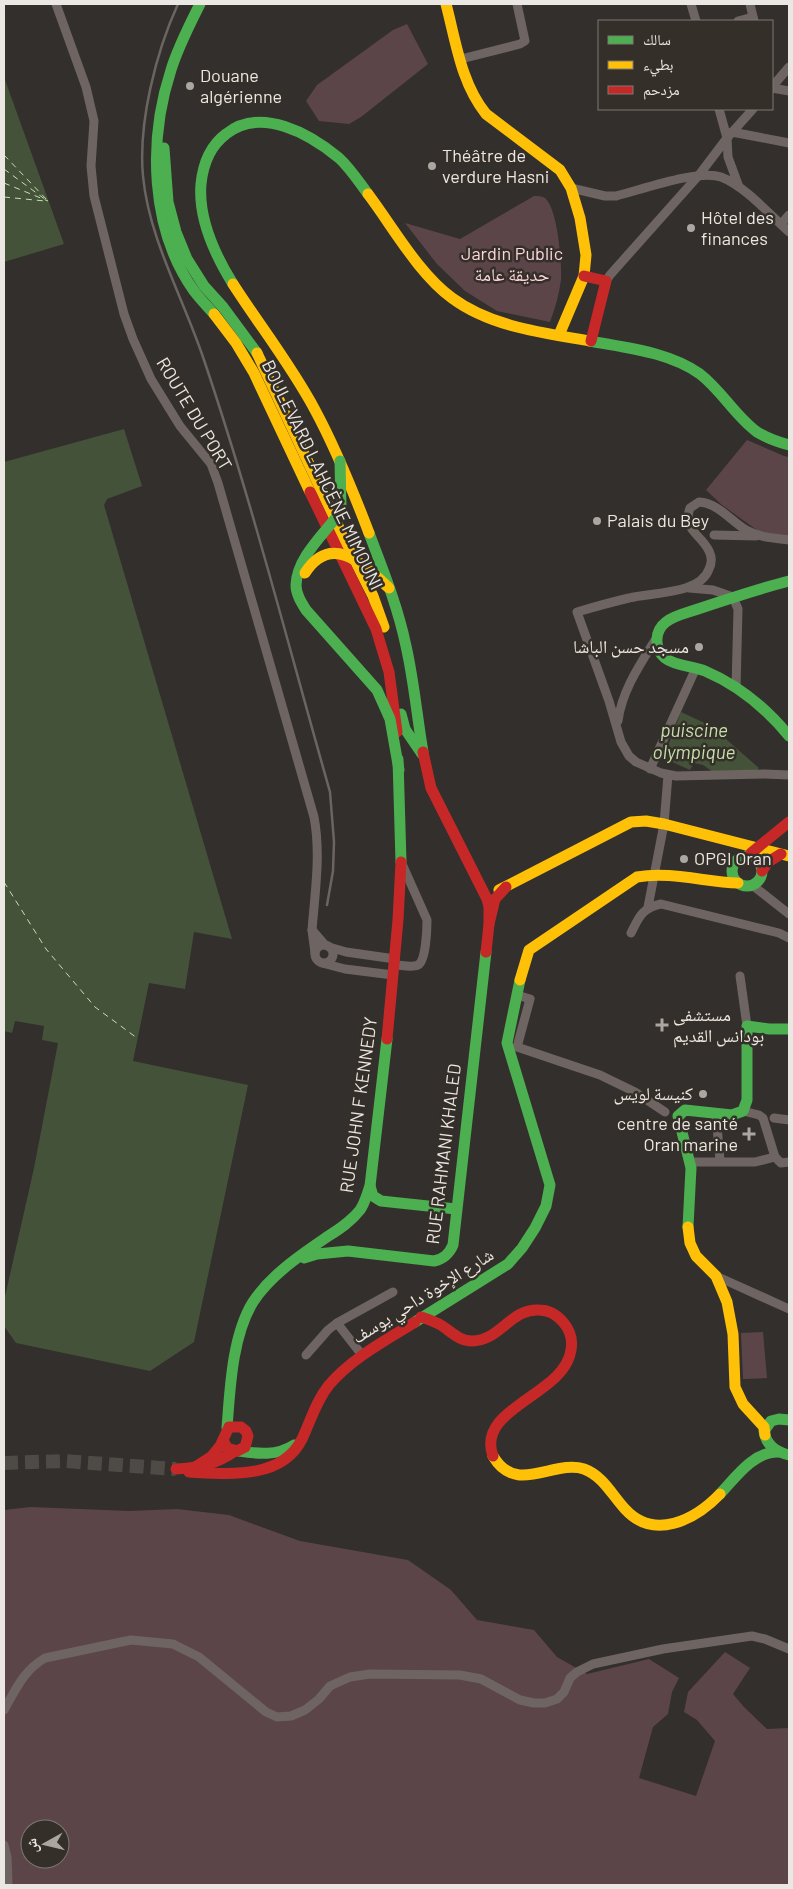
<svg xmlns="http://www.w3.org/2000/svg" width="793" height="1889" font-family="Barlow,'Noto Naskh Arabic',sans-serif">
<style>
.green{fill:#5c4549;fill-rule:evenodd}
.water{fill:#45523a}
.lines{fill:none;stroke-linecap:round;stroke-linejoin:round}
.ferry{stroke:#c4e0ac;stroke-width:1;stroke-dasharray:6 5;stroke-linecap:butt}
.primary-tunnel{stroke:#4e4b47;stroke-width:14;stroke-dasharray:14 7;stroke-linecap:butt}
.street{stroke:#6e6562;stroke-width:9}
.fast{stroke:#4caf50;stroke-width:11}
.slow{stroke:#ffc107;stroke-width:11}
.jam{stroke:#c62828;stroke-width:11}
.rail{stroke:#6b6562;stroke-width:2.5}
.fast-bridge{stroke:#4caf50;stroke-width:11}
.slow-bridge{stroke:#ffc107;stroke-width:11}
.poi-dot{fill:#aaa7a3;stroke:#352f29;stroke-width:2}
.labels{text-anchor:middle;stroke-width:5;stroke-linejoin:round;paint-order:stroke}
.poi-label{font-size:18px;fill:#ebe7e3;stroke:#352f29;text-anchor:start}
.park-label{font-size:18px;fill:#fdd5dc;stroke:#352f29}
.street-label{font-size:18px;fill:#ebe7e3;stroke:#352f29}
.water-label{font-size:19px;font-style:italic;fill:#c4e0ac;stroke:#352f29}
</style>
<rect width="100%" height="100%" fill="#322f2c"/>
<g class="green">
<path d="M407,24L428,64L361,117L349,124L319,121L306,101L317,85L393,30Z"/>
<path d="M534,196C538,196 542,196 545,198C558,209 562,264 561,280C559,295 555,308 550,322L497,311L465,291L437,264L405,223L460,239Z"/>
<path d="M747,440L784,456L789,457V537L761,533L722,505L706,490Z"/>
<path d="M763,1332L767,1378L743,1379L741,1333Z"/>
<path d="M31,1507L129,1511L177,1509L229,1515L300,1541L408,1560L451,1590L477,1620L534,1630L557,1657L587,1674L649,1659L679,1678L672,1692L668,1714L653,1727L639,1778L696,1796L715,1741L697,1720L684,1712L688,1692L725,1652L750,1668L733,1694L744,1707L767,1729L789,1728V1885H4V1510ZM30,1829H60V1859H30Z"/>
</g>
<g class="water">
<path d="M4,77L64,244L4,262Z"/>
<path d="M124,429L142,486L107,499L104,505L232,939L194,932L185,989L149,983L133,1061L248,1085L194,1342L150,1371L16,1343L4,1326V1301L34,1168L58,1043L42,1040L44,1026L15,1021L12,1033L4,1031V462Z"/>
<path d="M681,712L711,726L759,768L755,772H713L703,765L694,763L690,770L663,758Z"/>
</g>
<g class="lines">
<g class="ferry">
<path d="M4,155L48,201"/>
<path d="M4,169L46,200"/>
<path d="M4,183L48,201"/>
<path d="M4,197L45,201"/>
<path d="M4,882L46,949L95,1007L137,1038"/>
</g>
<path class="primary-tunnel" d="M4,1463L65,1461L176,1469"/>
<g class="street">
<path d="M56,4L86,87L94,121L91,166L94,196L124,314L133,339L151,379L180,426L211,464L218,483L314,817C321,854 315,892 312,930"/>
<path d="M691,4L696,21"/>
<path d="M750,4L754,21"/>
<path d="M738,21L753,17"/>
<path d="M461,59L520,44L525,41L517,4"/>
<path d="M772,87L789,67"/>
<path d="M772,88L789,91"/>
<path d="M719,109L727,138L728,157L739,187"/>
<path d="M732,132L789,143"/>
<path d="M571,188L605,196H616C641,190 698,169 721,177C745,186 770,215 789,232"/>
<path d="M781,224L789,215"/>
<path d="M606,281L610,275L699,175L727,138L753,109"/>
<path d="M714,535L756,536"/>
<path d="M789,540C774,538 760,538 746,530C731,521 718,503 699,502L690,508C682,530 701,534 709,551C712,557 712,563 709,569C700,595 652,592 629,598C612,602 594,607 577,612L609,701L621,742L629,756L636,762L661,773L676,776L765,774L789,775"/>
<path d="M689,588L713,590L733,597L738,609L736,688"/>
<path d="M618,721C622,690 641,663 657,637"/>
<path d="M650,769L696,668"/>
<path d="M752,885L789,914"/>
<path d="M648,907L664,824L668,775"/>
<path d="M631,933C639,917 642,908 661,904L779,933L789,938"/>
<circle cx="324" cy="954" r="9"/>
<path d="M329,947L346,952L395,959"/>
<path d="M315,953L312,930L325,945"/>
<path d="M322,963L345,969L393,975"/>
<path d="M395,965C401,965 412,968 418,965C426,961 427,929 427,920L403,866"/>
<path d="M740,976L747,1026"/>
<path d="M517,995L530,999L517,1047L600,1075L635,1092L665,1112"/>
<path d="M743,1111L759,1115L763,1118L775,1157L781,1163L789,1162"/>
<path d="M716,1114L720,1161"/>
<path d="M774,1118L789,1120"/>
<path d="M690,1162H755L775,1157"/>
<path d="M716,1276L789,1309"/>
<path d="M337,1323L362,1355"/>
<path d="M306,1355L328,1330L337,1323L393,1292"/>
<path d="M4,1710C16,1689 23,1671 45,1658L131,1640L173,1644L199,1657L266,1712L277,1717L291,1716L305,1710L319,1699L330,1686L350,1677L370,1674L460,1675L481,1679L520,1700L534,1703H545L557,1699L564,1692L570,1678L577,1672L593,1664L663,1649L752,1636L765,1639L789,1649"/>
<path d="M4,1845L7,1857L8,1885"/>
</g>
<g class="fast">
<path d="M200,4C189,26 178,47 171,70C148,140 150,229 194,291C200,299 207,306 214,314"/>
<path d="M164,148L168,202L176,232L187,259L204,286L223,307L257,353"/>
<path d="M233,284C215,255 198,219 201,184C203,164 210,146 226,134C261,106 310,134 339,158C350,168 359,182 368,194"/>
<path d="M590,341C627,348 669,352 700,374C722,391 735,416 757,432C767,438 778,442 789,445"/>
<path d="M369,533C383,570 398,607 406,646C414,681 417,717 423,752"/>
<path d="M789,581C758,589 728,599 698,609C687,613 675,615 666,622C654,631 654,649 665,658C675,666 693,666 705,671C738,685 766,708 789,736"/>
<path d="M401,714L405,729L422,754"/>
<path d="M398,759L401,862"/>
<circle cx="747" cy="871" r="15"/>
<path d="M370,1186L373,1196L381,1201L456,1209"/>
<path d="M688,1227L691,1168L678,1116L685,1110L732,1115L743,1111L747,1100V1026L769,1029H789"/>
<path d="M304,1258L317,1254L348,1251L434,1261C444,1259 449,1254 453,1245L486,952"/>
<path d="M415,1322L508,1264L522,1248L535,1228L546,1206L550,1185L507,1043L520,980"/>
<path d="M789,1420L779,1419L771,1421L764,1431C766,1445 776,1452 789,1455"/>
<path d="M227,1428C230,1389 232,1336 253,1302C270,1276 299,1256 324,1239C336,1231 350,1223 360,1210C365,1203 367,1194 370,1186L387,1039"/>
<path d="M239,1451C258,1454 277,1456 294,1445"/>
<path d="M720,1494C736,1477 753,1452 778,1452"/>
</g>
<g class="slow">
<path d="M446,4C456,42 461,83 486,114L560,170L571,188L580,218L586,255L584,276L559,335"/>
<path d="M368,194C393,227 418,273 452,298C491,327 544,333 590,341"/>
<path d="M233,284C260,326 291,365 315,410C336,449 353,491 369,533"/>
<path d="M214,314L236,343L254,373L310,492"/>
<path d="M257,353L347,545L373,596L384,627"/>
<path d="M499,890L631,822L646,821L664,824L789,856"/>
<path d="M520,980L529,950L637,877C670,871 705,882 738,883"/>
<path d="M688,1227L690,1243L696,1256L716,1276L727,1302L733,1334L735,1387L743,1404L764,1427L765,1435"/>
<path d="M493,1456C516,1496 554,1459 584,1469C603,1476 612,1495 625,1509C654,1541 695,1520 720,1494"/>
</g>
<g class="jam">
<path d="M584,276L606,281L591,341"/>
<path d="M310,492L376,629L389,672L397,732"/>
<path d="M423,752L431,788L487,899L489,907V924"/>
<path d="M751,853L789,822"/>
<path d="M762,871L768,862L781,854"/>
<path d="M486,952L489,924L495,899L506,887"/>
<path d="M387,1039L398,920L401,862"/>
<path d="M421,1317C427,1319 433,1321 439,1324C450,1330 458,1341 472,1341C500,1341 511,1308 539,1310C548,1310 557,1315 563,1322C570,1330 573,1339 571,1350C565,1395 475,1408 493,1456"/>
<path d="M176,1469C198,1468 217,1464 235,1451"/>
<path d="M192,1469L212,1456L220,1446L229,1427H241L246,1431L248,1436L245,1447L237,1451L227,1448L223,1440"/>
<path d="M189,1472C227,1474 282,1480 302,1439C311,1420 316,1401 329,1385C352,1358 385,1341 415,1322"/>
</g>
<path class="rail" d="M178,4C156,52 138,123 143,176C149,240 184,299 204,360C252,502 289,648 330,792L334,842L333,871L327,905"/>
<path class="fast-bridge" d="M340,461L341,508L338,515C323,535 297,558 296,585C296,594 301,602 306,610L377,690L390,719L399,770"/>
<path class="slow-bridge" d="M305,573C332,531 365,566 389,588"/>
</g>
<g class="poi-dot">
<circle cx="190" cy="86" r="5"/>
<circle cx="432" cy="166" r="5"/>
<circle cx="691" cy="228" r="5"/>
<circle cx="597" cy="521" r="5"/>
<circle cx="699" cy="647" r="5"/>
<circle cx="684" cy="859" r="5"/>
<path d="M659.5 1017.5h5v5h5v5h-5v5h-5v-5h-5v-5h5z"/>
<circle cx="703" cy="1094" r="5"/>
<path d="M746.5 1126.5h5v5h5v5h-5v5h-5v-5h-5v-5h5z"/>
</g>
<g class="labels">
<g class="poi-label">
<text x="200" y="82">Douane<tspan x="200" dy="21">algérienne</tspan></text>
<text x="442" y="162">Théâtre de<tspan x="442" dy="21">verdure Hasni</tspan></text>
<text x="701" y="224">Hôtel des<tspan x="701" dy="21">finances</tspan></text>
<text x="607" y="527">Palais du Bey</text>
<text x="689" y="653" text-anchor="end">مسجد حسن الباشا</text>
<text x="694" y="865">OPGI Oran</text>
<text x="673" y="1021">مستشفى<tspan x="673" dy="21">بودانس القديم</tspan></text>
<text x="693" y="1100" text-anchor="end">كنيسة لويس</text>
<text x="738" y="1130" text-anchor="end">centre de santé<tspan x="738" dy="21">Oran marine</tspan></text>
</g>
<g class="park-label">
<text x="512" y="260">Jardin Public<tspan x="512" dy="21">حديقة عامة</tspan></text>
</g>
<g class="street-label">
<text transform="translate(194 414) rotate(59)" y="6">ROUTE DU PORT</text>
<text transform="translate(322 475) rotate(64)" y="6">BOULEVARD LAHCÈNE MIMOUNI</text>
<text transform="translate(359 1105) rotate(-82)" y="6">RUE JOHN F KENNEDY</text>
<text transform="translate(444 1154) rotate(-83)" y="6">RUE RAHMANI KHALED</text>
<text transform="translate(423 1296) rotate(-32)" y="6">شارع الإخوة داحي يوسف</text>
</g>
<g class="water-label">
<text x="694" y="737">puiscine<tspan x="694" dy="22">olympique</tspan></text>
</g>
</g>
<rect width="793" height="1889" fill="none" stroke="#ebe7e3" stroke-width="10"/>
<rect x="598" y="20" width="175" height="90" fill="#352f29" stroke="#7e7973"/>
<rect x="608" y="36" width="25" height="8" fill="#4caf50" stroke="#7e7973"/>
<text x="643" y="45" font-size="15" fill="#ebe7e3">سالك</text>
<rect x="608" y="61" width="25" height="8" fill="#ffc107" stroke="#7e7973"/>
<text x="643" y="70" font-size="15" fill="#ebe7e3">بطيء</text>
<rect x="608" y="86" width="25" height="8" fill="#c62828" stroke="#7e7973"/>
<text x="643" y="95" font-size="15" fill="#ebe7e3">مزدحم</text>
<g transform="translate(45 1844) rotate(262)"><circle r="24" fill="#352f29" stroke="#7e7973"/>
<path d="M0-4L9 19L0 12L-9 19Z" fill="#aaa7a3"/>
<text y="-8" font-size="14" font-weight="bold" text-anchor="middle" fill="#ebe7e3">ش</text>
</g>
</svg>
